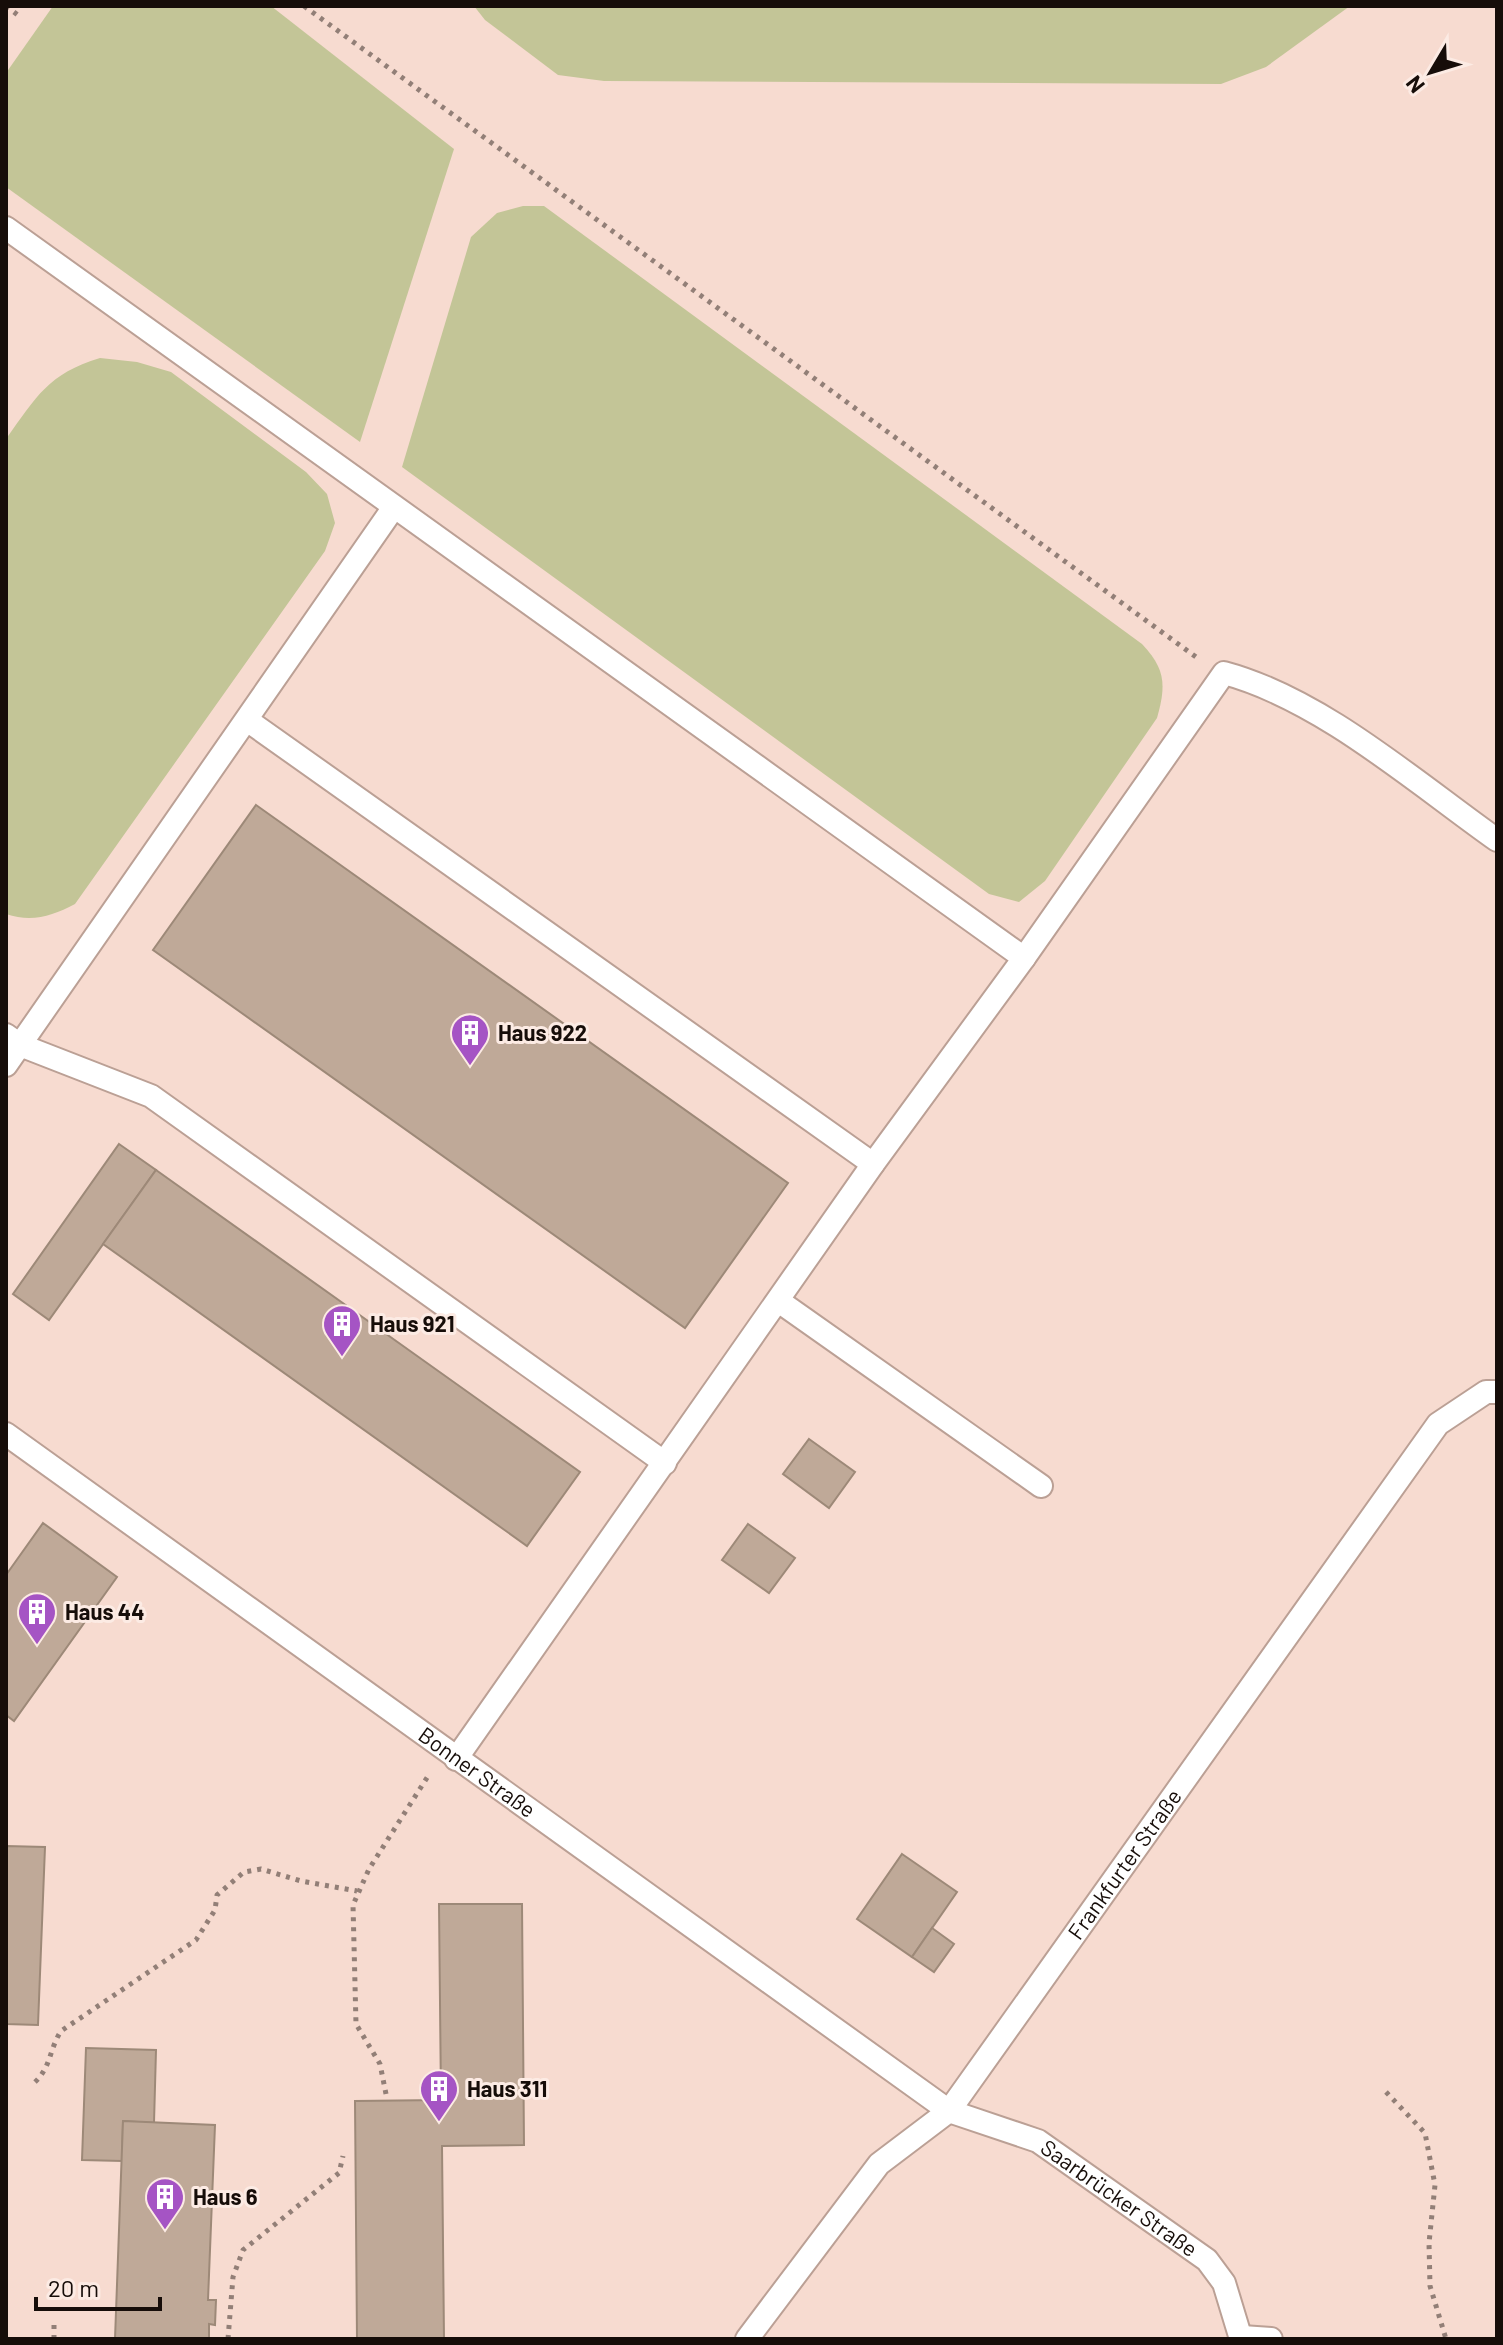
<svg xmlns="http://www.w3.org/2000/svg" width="1503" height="2345" font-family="Barlow,sans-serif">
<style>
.green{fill:#c3c597}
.building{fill:#bfa998;stroke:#9d8978;stroke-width:2}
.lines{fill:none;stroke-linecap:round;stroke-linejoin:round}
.lane-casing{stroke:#bba095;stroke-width:26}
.path{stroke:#927f77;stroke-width:5;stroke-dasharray:4 6;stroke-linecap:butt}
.lane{stroke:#fff;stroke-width:22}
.labels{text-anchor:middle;stroke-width:6;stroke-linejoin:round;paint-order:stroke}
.poi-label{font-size:22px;font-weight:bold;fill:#160d09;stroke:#fcebe4;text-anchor:start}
.street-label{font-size:22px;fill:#160d09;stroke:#fcebe4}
</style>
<rect width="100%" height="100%" fill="#f7dbd0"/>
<g class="green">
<path d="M53,6H271L454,149L360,442L6,187V73Z"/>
<path d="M474,6H1350L1266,67L1221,84L604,81L558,75L485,20Z"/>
<path d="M523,206H544L1142,644C1166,669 1166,686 1157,718L1045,881L1019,902L989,894L402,467L471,237L497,213Z"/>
<path d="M100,358L137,362L171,372L306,472L327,494L335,523L325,551L75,904C52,916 32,923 6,914V439C37,396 48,374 100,358Z"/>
</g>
<g class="building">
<path d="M256,805L788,1183L685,1328L153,950Z"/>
<path d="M119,1144L156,1170L49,1320L13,1294Z"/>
<path d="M156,1170L580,1472L527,1546L103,1244Z"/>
<path d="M809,1439L855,1472L829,1508L783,1474Z"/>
<path d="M43,1523L117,1577L14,1721L6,1715V1575Z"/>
<path d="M748,1524L795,1558L769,1593L722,1560Z"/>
<path d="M6,1846L45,1847L38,2025L6,2024Z"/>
<path d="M902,1854L957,1892L912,1957L857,1919Z"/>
<path d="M439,1904H522L524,2145L442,2146L444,2339H357L355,2101L441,2100Z"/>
<path d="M932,1928L954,1944L934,1972L912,1957Z"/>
<path d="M86,2048L156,2050L154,2123L123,2121L122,2161L82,2160Z"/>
<path d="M123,2121L215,2125L208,2300H216L215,2325L209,2324V2339H115Z"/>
</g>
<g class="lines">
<g class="lane-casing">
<g id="lane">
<path d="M6,228L1024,958L873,1164L456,1759"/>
<path d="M247,720L873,1164"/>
<path d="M1024,958L1224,673C1321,699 1415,782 1497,840"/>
<path d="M6,1035L20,1045L151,1096L665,1463"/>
<path d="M6,1065L394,507"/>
<path d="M780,1302L1041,1486"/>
<path id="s1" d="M6,1434L949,2111L1038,2141L1207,2260L1224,2283L1241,2339"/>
<path d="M1242,2337L1271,2339"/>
<path id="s2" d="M747,2339L879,2164L949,2111L1438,1424L1486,1392H1497"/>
</g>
</g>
<g class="path">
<path d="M6,6L19,16"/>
<path d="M304,6L1196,657"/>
<path d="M35,2082C51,2067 49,2050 61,2031L196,1940L215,1910L217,1895L244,1872L261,1869L301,1881L357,1891"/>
<path d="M1386,2092L1425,2133L1435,2185L1429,2243L1430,2286L1446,2339"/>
<path d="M386,2094L380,2064L356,2024L353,1905L369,1869L430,1773"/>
<path d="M54,2339V2322"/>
<path d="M228,2339L233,2277L243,2250L339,2173L343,2156"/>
</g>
<use href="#lane" class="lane"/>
</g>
<defs>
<g id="building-pin" transform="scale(2)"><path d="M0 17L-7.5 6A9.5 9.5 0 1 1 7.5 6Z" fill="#a554c4" stroke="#fcebe4"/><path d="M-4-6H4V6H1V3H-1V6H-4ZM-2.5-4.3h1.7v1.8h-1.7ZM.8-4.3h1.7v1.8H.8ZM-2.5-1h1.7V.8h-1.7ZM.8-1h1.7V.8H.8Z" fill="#fff"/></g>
</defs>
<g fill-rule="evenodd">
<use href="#building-pin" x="470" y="1033"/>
<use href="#building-pin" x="342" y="1324"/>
<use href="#building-pin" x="37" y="1612"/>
<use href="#building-pin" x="439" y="2089"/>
<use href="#building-pin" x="165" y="2197"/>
</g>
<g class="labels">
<g class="poi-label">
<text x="498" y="1041">Haus 922</text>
<text x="370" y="1332">Haus 921</text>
<text x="65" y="1620">Haus 44</text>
<text x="467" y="2097">Haus 311</text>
<text x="193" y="2205">Haus 6</text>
</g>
<g class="street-label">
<text dy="8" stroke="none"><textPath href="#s1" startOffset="580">Bonner Straße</textPath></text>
<text dy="8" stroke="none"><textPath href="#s2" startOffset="610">Frankfurter Straße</textPath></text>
<text dy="8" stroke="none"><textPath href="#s1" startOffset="1354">Saarbrücker Straße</textPath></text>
</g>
</g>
<rect width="1503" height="2345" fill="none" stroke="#160d09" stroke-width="16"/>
<g transform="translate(1431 72) rotate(232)" stroke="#fcebe4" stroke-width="6" paint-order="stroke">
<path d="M0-6L14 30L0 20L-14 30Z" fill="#160d09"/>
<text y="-12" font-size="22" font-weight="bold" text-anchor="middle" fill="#160d09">N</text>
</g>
<path d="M36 2297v12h124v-12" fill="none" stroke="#160d09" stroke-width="4"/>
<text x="48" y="2297" font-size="24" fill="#160d09" stroke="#fcebe4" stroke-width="6" paint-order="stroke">20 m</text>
</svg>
